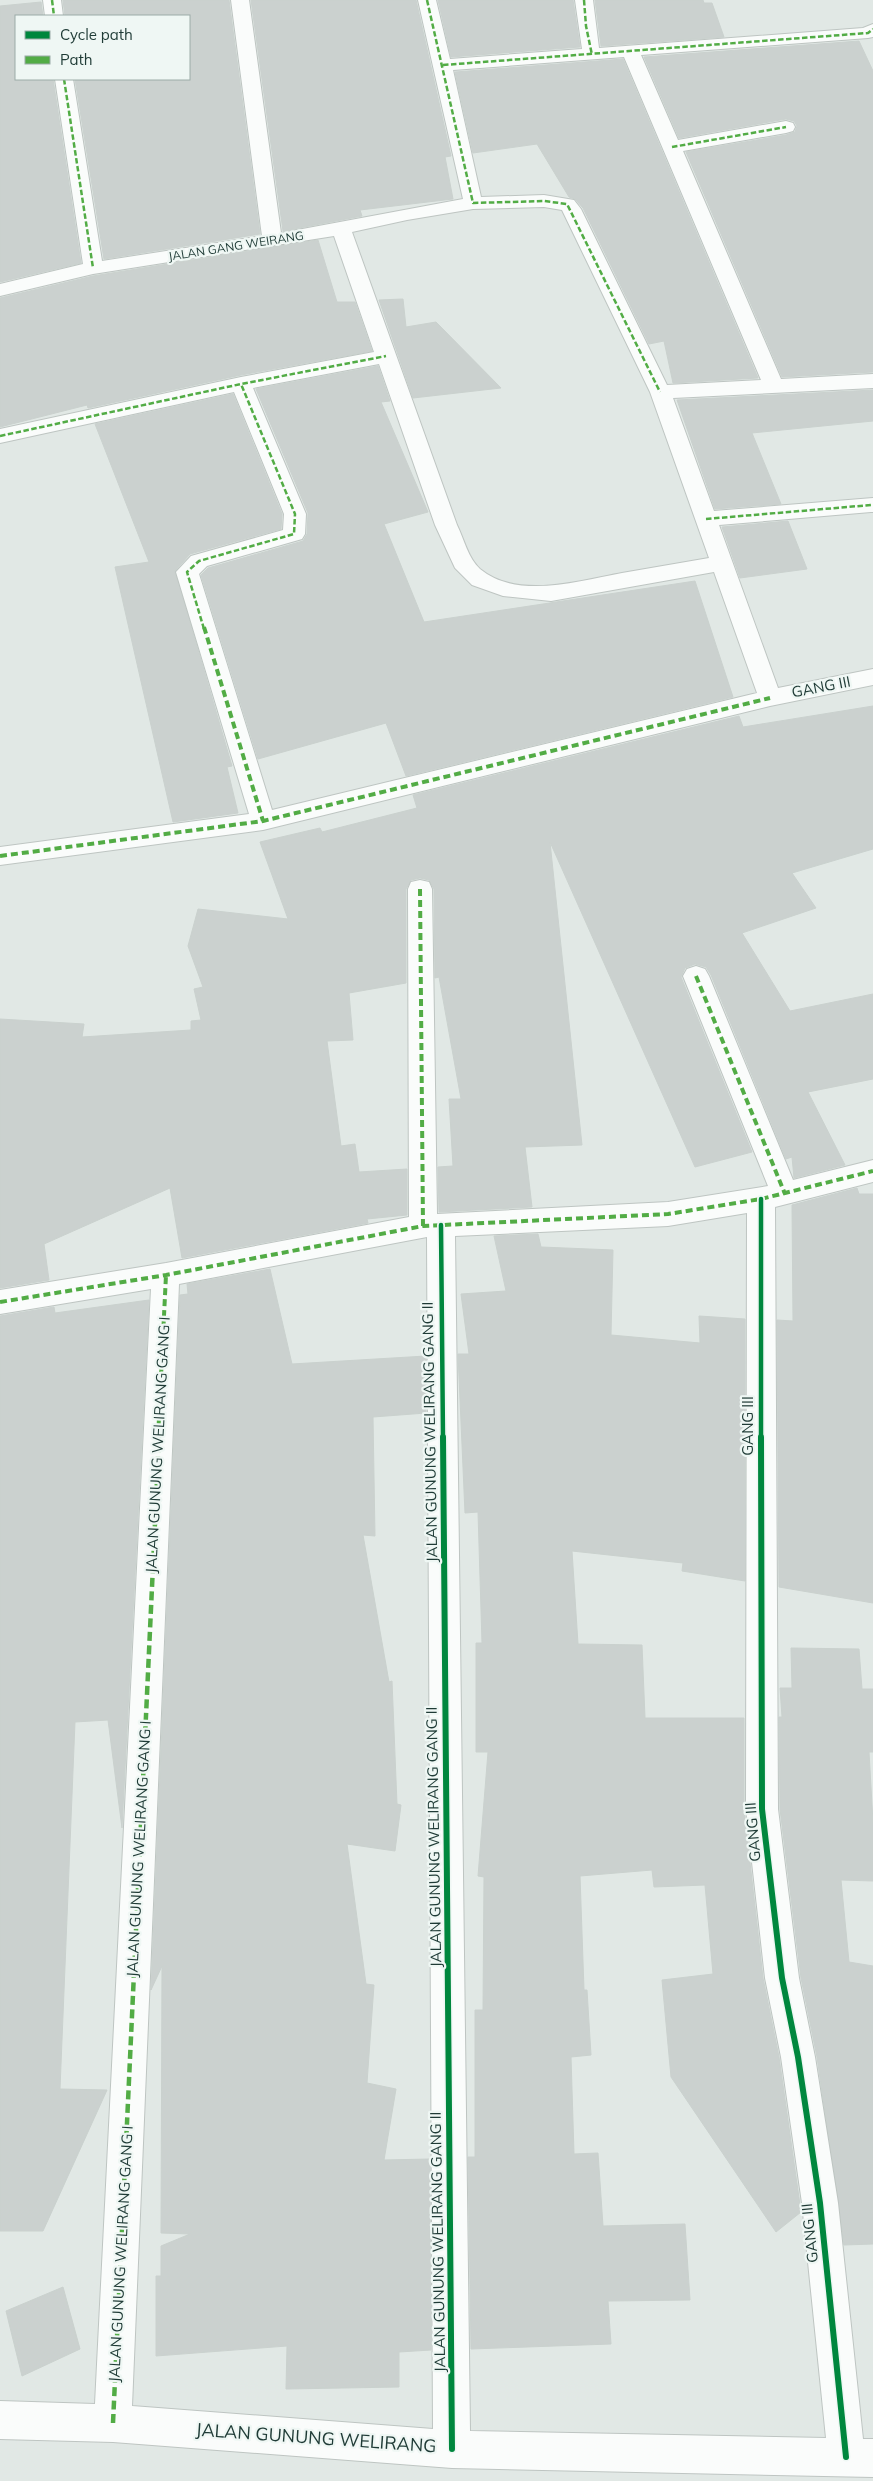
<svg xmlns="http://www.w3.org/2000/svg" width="873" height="2481" font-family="Mulish,sans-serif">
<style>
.building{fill:#cbd1cf;stroke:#cad1ce}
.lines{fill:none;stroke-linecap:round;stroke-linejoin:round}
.minor-casing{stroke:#bec5c2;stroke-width:2}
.minor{fill:#fafcfb;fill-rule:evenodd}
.quiet-far2{stroke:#52ac45;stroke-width:2.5;stroke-dasharray:5.5 2.5;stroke-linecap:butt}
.quiet-far1{stroke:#52ac45;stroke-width:4;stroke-dasharray:7 4;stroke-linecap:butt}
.quiet{stroke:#52ac45;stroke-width:4.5;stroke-dasharray:9 4.5;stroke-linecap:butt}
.cycleway-far1-casing{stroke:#eff7f4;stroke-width:8}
.cycleway-casing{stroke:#eff7f4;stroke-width:9}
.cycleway-far1{stroke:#00873e;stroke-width:4.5}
.cycleway{stroke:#00873e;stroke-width:6}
.labels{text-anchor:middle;stroke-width:4.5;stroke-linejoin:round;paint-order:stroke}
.far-street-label{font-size:12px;fill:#1f3b36;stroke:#eff7f4}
.street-label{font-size:15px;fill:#1f3b36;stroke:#eff7f4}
.near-street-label{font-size:18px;fill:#1f3b36;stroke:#eff7f4}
</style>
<rect width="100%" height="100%" fill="#e1e8e5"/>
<g class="building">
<path d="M63,0H229L260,234L104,259L75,79H189V16H65Z"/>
<path d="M251,0H416L451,156L445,157L453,199L360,210L362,216L283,231Z"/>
<path d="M438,0H573L580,47L451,57Z"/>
<path d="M595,0H703L704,3H712L724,37L601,46Z"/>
<path d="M41,2L43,16H16V79H53L81,263L0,282V6Z"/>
<path d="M859,41L873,71V372L782,377L686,152L786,135L795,132L797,126L794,121L786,119L679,138L644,57Z"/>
<path d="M623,59L758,378L673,383L664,341L649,344L583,208L575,199L569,197L537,144L473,153L455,72Z"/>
<path d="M318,240L337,302H355L372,351L241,375L88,408L87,405L0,427V298L93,276Z"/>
<path d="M403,299L406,327L436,322L501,388L413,398L379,300Z"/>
<path d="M378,366L390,401L381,402L428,512L384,524L424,622L695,581L733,697L406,776L386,723L258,759L201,575L208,568L303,541L307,534L308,513L256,389Z"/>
<path d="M873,390V421L752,433L781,504L715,509L677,400Z"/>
<path d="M233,394L282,514L281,529L190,554L175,571L232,766L227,767L238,813L173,822L115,567L149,562L95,424Z"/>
<path d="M788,521L807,569L740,578L722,527Z"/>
<path d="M873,706V849L792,873L816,908L742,933L790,1011L873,994V1079L808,1092L845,1165L794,1178L792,1157L786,1159L711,975L706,967L695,964L685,968L681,977L752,1152L695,1167L550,842L582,1145L525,1147L532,1207L439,1212L438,1167L453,1166L449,1099H461L439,977L435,978L434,889L429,880L420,878L411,880L406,889V983L349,993L353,1040L327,1041L341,1146L355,1144L359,1172L407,1169V1215L367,1219L368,1223L182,1258L170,1188L44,1244L49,1280L0,1288V1019L84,1024L82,1037L191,1030V1021L201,1020L194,989L203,987L188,946L198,909L288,919L260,842L320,828L322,832L417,808L413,795L739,716L743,727Z"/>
<path d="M857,1188L859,1194H873V1603L779,1587L777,1320L793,1321L792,1205Z"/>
<path d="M538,1234L541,1247L613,1250L611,1335L700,1343L699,1316L745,1319V1581L682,1571L683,1563L572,1551L578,1644L642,1645L645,1718H744V1809L763,1978L779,2057L801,2212L776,2232L671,2077L662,1980L713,1974L705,1885L654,1887L652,1870L580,1876L584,1990H587L591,2055L571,2057L574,2154L598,2153L603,2226L685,2224L690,2300L608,2301L611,2344L471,2349L468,2157H475V2010H483L484,1877L478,1876L488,1752H476V1643H482L478,1512L465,1513L458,1354H469L461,1294L506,1291L494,1236Z"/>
<path d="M270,1269L292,1364L426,1356V1413L373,1417L375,1536L363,1535L389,1682L392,1681L397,1804L401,1805L395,1851L347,1844L366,1984L374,1985L367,2083L396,2089L384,2160L430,2159L431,2350L399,2352V2387L286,2389L287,2346L156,2356V2276H161V2246L190,2234L161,2233L162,1966L151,1990L180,1295L188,1294L187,1284Z"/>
<path d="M149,1300L122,1828L108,1720L75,1722L60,2089L107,2090L43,2231H0V1316L54,1307L55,1313Z"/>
<path d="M791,1648L859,1649L862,1689H873V1752H869L873,1822V1881L841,1880L849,1962L873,1966V2244L844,2245L817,2057L801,1978L780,1809L779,1717H782L780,1688H792Z"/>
<path d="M63,2287L80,2349L22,2376L6,2311Z"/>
</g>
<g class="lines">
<g class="minor-casing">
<g id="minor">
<path d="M43,0H61L63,16H45Z"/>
<path d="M231,0H249L281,233L463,199L418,0H436L450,59L582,49L575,0H593L599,48L863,28L873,24V37L868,38L641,55L678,140L786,121L793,123L795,127L793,131L786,133L683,151L781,379L873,374V388L673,398L714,511L873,498V512H871L719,525L778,688L873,669V685L770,706L263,830L0,865V847L249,814L176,572L191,556L283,530L284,514L234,392L0,443V429L241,377L374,352L334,236L93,274L0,296V284L83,264L55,79H73L102,261L262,236ZM624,57L761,380L667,385L581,209L574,200L544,195L481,197L453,70ZM544,207L562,210L650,392L709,558C680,563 651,568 622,573C578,581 518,600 480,569C468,558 464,539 457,525L352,232L407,220L473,209ZM379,364L435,525L455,568L472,585L503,596L551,601L714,572L757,693L272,810L199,574L207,566L302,539L305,534L306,514L253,388Z"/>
<path d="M420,880L429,882L432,889L437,1214L668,1202L768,1186L683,976L687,969L696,966L705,969L709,976L793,1180L873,1160V1182L775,1207L778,1809L799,1978L815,2057L838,2203L863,2439H873V2477L452,2468L113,2442L0,2439V2401L95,2404L151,1289L0,1314V1290L166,1263L409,1217L408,889L411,882ZM747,1213L746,1809L765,1978L781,2057L802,2203L826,2438L470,2431L455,1236L668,1226ZM427,1237L433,2429L132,2406L179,1284Z"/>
</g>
</g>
<use href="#minor" class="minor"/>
<g class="quiet-far2">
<path d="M52,0L54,16"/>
<path d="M427,0L473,203L544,201L567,204L660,392"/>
<path d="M584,0L586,26L592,55"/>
<path d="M443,65L868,33L873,29"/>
<path d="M64,79L93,268"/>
<path d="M672,147L786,127"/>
<path d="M0,436L241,384L386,356"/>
<path d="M706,519L871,505"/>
<path d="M204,629L187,572L199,561L294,534L295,514L241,384"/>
</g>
<g class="quiet-far1">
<path d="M204,627L263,821"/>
<path d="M0,856L263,821L770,698"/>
<path d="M420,889L423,1226"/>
<path d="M696,976L785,1194"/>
<path d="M0,1302L166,1275L423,1226L668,1214L761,1199L873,1171"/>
<path d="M158,1438L166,1275"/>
</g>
<path class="quiet" d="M113,2423L159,1437"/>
<g class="cycleway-far1-casing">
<g id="cycleway-far1">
<path d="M761,1199V1438"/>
<path d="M441,1225L443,1438"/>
</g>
</g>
<g class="cycleway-casing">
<g id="cycleway">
<path d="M443,1437L452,2449"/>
<path d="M761,1437L762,1809L782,1978L798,2057L820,2203L846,2457"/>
</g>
</g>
<use href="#cycleway-far1" class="cycleway-far1"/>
<use href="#cycleway" class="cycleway"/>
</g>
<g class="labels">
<g class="far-street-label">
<text transform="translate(236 246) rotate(-9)" y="4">JALAN GANG WEIRANG</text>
</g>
<g class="street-label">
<text transform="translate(821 687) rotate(-11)" y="5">GANG III</text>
<text transform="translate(748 1426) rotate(-90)" y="5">GANG III</text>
<text transform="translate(430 1432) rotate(-91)" y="5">JALAN GUNUNG WELIRANG GANG II</text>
<text transform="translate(158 1445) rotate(-87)" y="5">JALAN GUNUNG WELIRANG GANG I</text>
<text transform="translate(753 1832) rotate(-95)" y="5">GANG III</text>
<text transform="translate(434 1837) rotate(-91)" y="5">JALAN GUNUNG WELIRANG GANG II</text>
<text transform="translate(139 1849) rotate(-87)" y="5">JALAN GUNUNG WELIRANG GANG I</text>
<text transform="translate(810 2233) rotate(-96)" y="5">GANG III</text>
<text transform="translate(438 2242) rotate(-91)" y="5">JALAN GUNUNG WELIRANG GANG II</text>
<text transform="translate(121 2254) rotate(-87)" y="5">JALAN GUNUNG WELIRANG GANG I</text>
</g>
<g class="near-street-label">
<text transform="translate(316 2438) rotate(4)" y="6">JALAN GUNUNG WELIRANG</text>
</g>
</g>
<rect x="15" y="15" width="175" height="65" fill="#eff7f4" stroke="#9caca8"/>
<rect x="25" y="31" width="25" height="8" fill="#00873e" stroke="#9caca8"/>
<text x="60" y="40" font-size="15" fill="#1f3b36">Cycle path</text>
<rect x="25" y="56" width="25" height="8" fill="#52ac45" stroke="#9caca8"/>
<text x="60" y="65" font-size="15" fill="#1f3b36">Path</text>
</svg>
